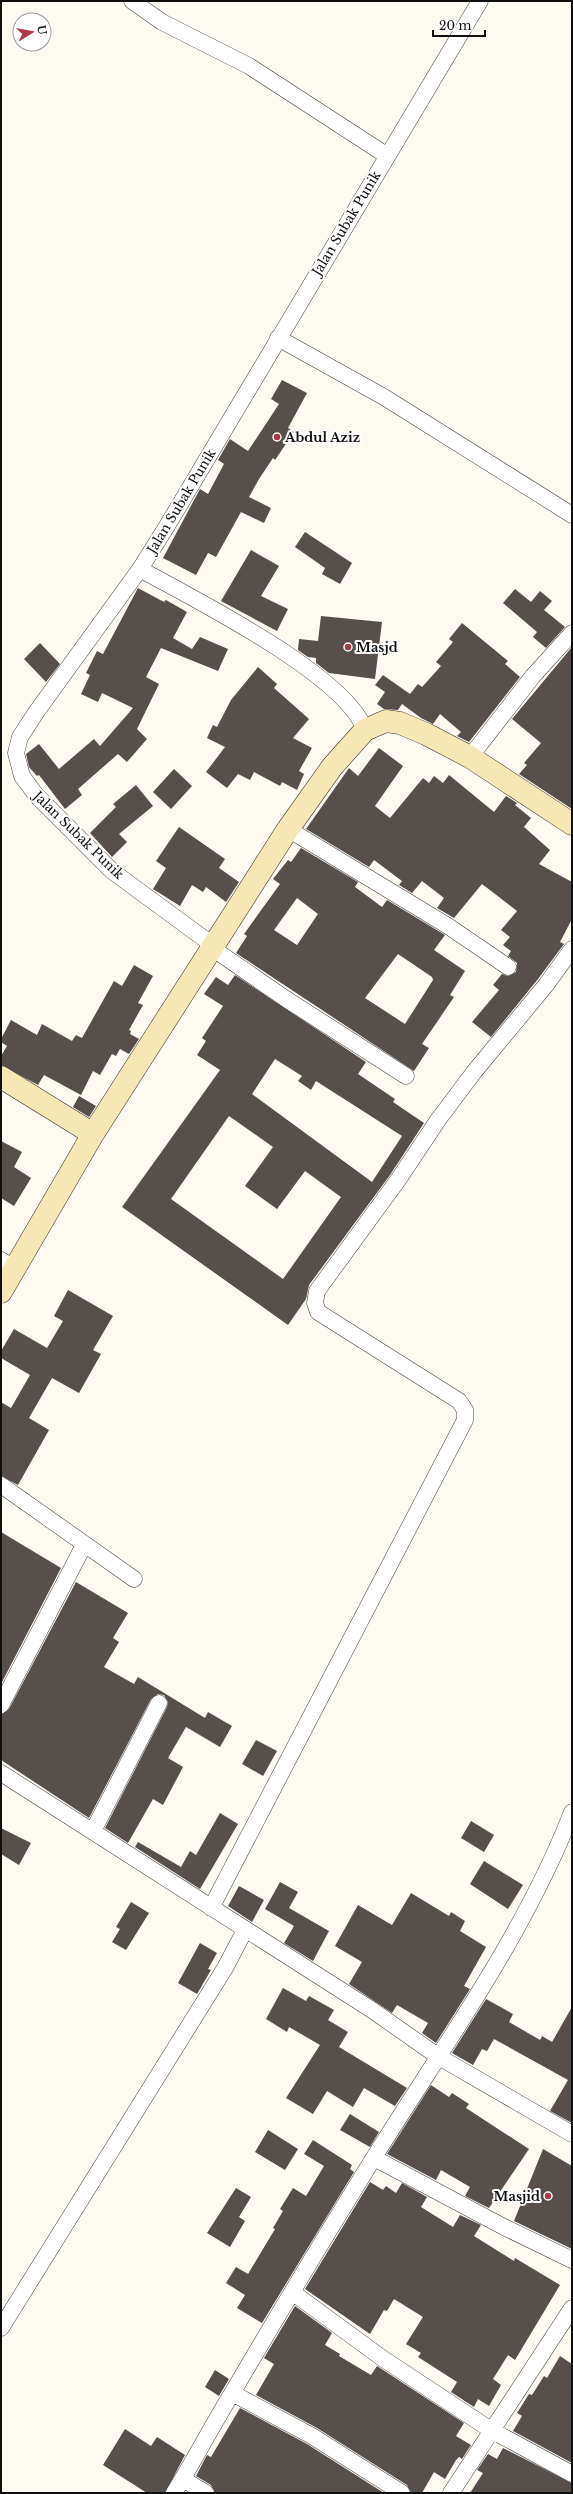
<svg xmlns="http://www.w3.org/2000/svg" width="573" height="2494" font-family="'Libre Baskerville',serif">
<style>
.building{fill:#564f4c;fill-rule:evenodd}
.lines{fill:none;stroke-linecap:round;stroke-linejoin:round}
.street-casing{stroke:#414141;stroke-width:17}
.secondary-casing{stroke:#303030;stroke-width:23}
.street{stroke:#fff;stroke-width:16}
.secondary{stroke:#f5e8b5;stroke-width:22}
.poi-dot{fill:#ae3748;stroke:#fff;stroke-width:1.5}
.labels{text-anchor:middle;stroke-width:4;stroke-linejoin:round;paint-order:stroke}
.street-label{font-size:13px;fill:#0e0e0e;stroke:#fff}
.poi-label{font-size:13px;font-weight:bold;fill:#0e0e0e;stroke:#fff;text-anchor:start}
</style>
<rect width="100%" height="100%" fill="#fdfaf1"/>
<path class="building" d="M282 380 307 393 288 428 294 432 275 460 273 458 259 479 249 497 271 508 264 523 241 512 216 557 208 553 196 575 163 558 200 489 208 494 224 464 218 460 230 439 248 451 279 404 271 399Z
M305 532 352 563 340 584 322 574 325 568 295 547Z
M251 550 279 566 261 596 288 609 277 631 221 601Z
M138 588 164 602 166 600 187 612 173 638 192 649 200 637 228 649 218 671 161 648 146 677 159 684 137 729 147 739 127 762 118 754 78 789 82 795 65 809 39 775 37 776 29 767 26 754 39 744 59 769 94 739 100 746 133 708 102 693 98 702 81 694 90 675 86 673 97 651 103 654Z
M515 589 531 602 540 591 552 601 544 610 565 627 546 648 533 637 537 632 503 603Z
M321 616 382 622 375 679 329 673 316 663V658L308 657 298 650 299 639 318 641Z
M462 623 508 661 505 664 520 677 469 742 457 736 461 732 440 714 433 724 421 718 402 704 398 710 384 709 377 704 385 692 375 685 383 675 410 694 418 684 422 687 441 666 436 662 453 642 449 639Z
M40 643 60 664 46 682 24 659Z
M572 647V809L519 774 527 765 524 763 541 743 512 719Z
M258 667 277 684 274 688 309 719 293 738 312 748 299 771 304 774 297 790 282 782 280 786 254 772 250 780 238 774 227 788 206 772 225 747 207 738 213 725 217 727 231 700Z
M379 748 403 766 375 806 390 818 423 778 429 783 434 776 443 783 449 775 494 812 506 796 517 803 515 805 531 818 524 827 550 850 539 864 572 882V919L560 942 564 944 538 979 491 1037 472 1022 499 990 493 985 502 974 508 976 516 972 517 963 508 956 511 951 503 945 510 937 501 930 517 911 482 884 454 918 437 908 444 898 422 881 412 893 399 885 402 881 374 860 369 867 306 829 349 768 358 776Z
M174 769 192 786 171 809 153 792Z
M136 785 153 806 119 834 127 842 112 857 90 833 116 807 113 804Z
M179 827 225 859 219 868 239 882 226 902 206 887 203 892 192 885 180 906 153 889 166 868 156 861Z
M301 848 358 882 355 887 382 907 387 900 445 935 434 950 465 971 450 995 454 997 422 1044 429 1048 414 1071 236 953 247 936 244 934 280 884 273 879 288 860 291 862ZM297 898 318 914 297 945 274 930ZM398 954 432 977 433 980 405 1024 365 998Z
M134 965 153 976 138 1003 143 1005 129 1030 131 1031 130 1034 139 1039 129 1054 120 1049 116 1056 112 1054 100 1075 93 1071 81 1095 44 1075 38 1085 1 1065V1056L7 1046 1 1042V1039L11 1020 37 1035 42 1024 72 1041 76 1035 82 1038 114 981 122 986Z
M235 975 366 1062 358 1074 395 1099 393 1102 424 1123 390 1175 309 1285 306 1299 288 1325 122 1207 220 1070 197 1055 206 1041 202 1038 223 1006 204 994 216 977 228 985ZM275 1059 302 1076 298 1081 311 1090 316 1081 402 1136 372 1182 252 1094ZM229 1116 273 1147 245 1186 277 1209 305 1171 341 1197 283 1279 171 1199Z
M79 1096 96 1106 89 1117 73 1107Z
M1 1141 22 1152 14 1167 31 1178 14 1206 1 1198Z
M68 1290 113 1316 93 1350 101 1354 79 1393 52 1378 29 1418 49 1430 18 1485 1 1476V1402L11 1408 30 1375 1 1358V1351L14 1329 47 1348 63 1321 54 1316Z
M1 1532 61 1568 1 1684Z
M76 1582 128 1613 113 1638 119 1642 104 1667 134 1684 138 1677 205 1718 208 1712 232 1726 220 1747 186 1727 168 1758 183 1767 163 1805 153 1799 128 1843 105 1828 167 1707 168 1702 164 1695 158 1694 151 1699 89 1818 1 1760V1714L9 1709Z
M256 1740 277 1751 263 1776 242 1764Z
M220 1813 238 1824 200 1889 135 1847 138 1842 181 1867 190 1851 196 1855Z
M471 1821 494 1835 484 1852 461 1838Z
M1 1828 31 1843 19 1865 1 1854Z
M484 1861 523 1885 508 1909 470 1884Z
M280 1882 298 1892 289 1908 329 1931 313 1961 284 1943 294 1926 265 1909Z
M239 1886 264 1900 252 1922 228 1906Z
M411 1893 449 1916 451 1912 465 1921 460 1931 486 1947 464 1986 470 1989 436 2043 422 2033 428 2023 397 2005 392 2013 349 1984 362 1962 335 1946 358 1905 392 1925Z
M131 1902 149 1913 126 1950 112 1942 120 1929 116 1927Z
M200 1943 217 1953 208 1969 211 1970 197 1994 178 1983Z
M283 1988 306 2001 309 1996 334 2010 328 2020 348 2032 339 2047 407 2088 395 2106 364 2088 353 2107 327 2091 313 2114 286 2098 320 2045 289 2027 287 2032 266 2019Z
M486 1999 513 2014 509 2022 540 2040 542 2036 552 2042 572 2007V2123L550 2111 568 2080 494 2039 487 2051 482 2049 473 2065 452 2053Z
M431 2085 449 2097 452 2093 469 2104 466 2108 529 2149 489 2208 465 2196 470 2187 441 2170 436 2180 387 2154Z
M350 2114 379 2132 370 2147 340 2130Z
M268 2130 298 2149 285 2170 255 2152Z
M313 2140 352 2165 350 2169 354 2172 262 2323 237 2308 245 2295 226 2283 236 2267 248 2274 275 2229 273 2228 283 2211 280 2209 293 2188 306 2196 324 2166 304 2154Z
M543 2149 572 2166V2249L514 2221Z
M370 2182 383 2190 386 2186 396 2193 402 2183 427 2197 421 2207 453 2227 460 2215 481 2225 474 2236 514 2261 515 2258 560 2285 515 2360 508 2355 493 2379 501 2385 489 2406 478 2399 474 2407 451 2392 457 2382 418 2357 421 2353 406 2344 423 2317 394 2299 387 2311 384 2310 370 2334 305 2289Z
M236 2188 251 2197 239 2217 245 2221 230 2247 207 2233Z
M295 2306 332 2333 325 2345 340 2354 339 2356 371 2375 377 2366 464 2423 456 2436 471 2445 462 2459 459 2457 456 2460 445 2479 434 2472 422 2493H411L407 2485 317 2428 256 2395 274 2364 264 2358Z
M560 2356 572 2364V2463L513 2431 522 2416 517 2413 529 2394 532 2395 544 2376 547 2378Z
M215 2370 229 2379 219 2396 205 2387Z
M240 2408 307 2444 384 2493H215L211 2485 196 2476 207 2455 211 2457Z
M125 2429 151 2446 157 2437 185 2455 165 2493H147L103 2465Z
M503 2448 572 2483V2493H470L483 2473 477 2470 488 2454 497 2459Z"/>
<g class="lines">
<g class="street-casing">
<path id="street" d="M132 1 162 22 249 66 386 155
M278 338 384 397 572 515
M140 569C193 599 345 674 365 730
M470 757 533 676 572 633
M288 829 448 926 508 967
M214 946 112 871 36 795 22 776 16 753 20 737 37 711 140 569 167 526 480 1
M212 948 286 999 406 1076
M1 1260 14 1268
M1 1485 134 1579
M1 1705 84 1545
M1 1773 372 2010 439 2057 572 2134
M93 1831 159 1703
M211 1908 465 1420V1410L459 1401 318 1312 315 1303 317 1291 398 1180 438 1120 474 1072 546 985 572 949
M374 2158 504 2227 572 2260
M292 2292 382 2358 491 2430 572 2474
M1 2328 225 1968 245 1930
M232 2393 312 2436 402 2493
M183 2479 206 2493
M174 2493C195 2459 213 2424 234 2390 279 2313 326 2235 373 2159 442 2048 525 1934 572 1812
M451 2493 572 2308"/>
</g>
<g class="secondary-casing">
<path id="secondary" d="M1 1077 93 1134
M1 1292 93 1134 288 829 332 767 365 730 386 721 400 723 426 734 470 757 572 824"/>
</g>
<use href="#street" class="street"/>
<use href="#secondary" class="secondary"/>
</g>
<g class="poi-dot">
<circle cx="277" cy="437" r="4"/>
<circle cx="348" cy="647" r="4"/>
<circle cx="548" cy="2196" r="4"/>
</g>
<g class="labels">
<g class="street-label">
<text transform="translate(346 223) rotate(-59)" y="5">Jalan Subak Punik</text>
<text transform="translate(181 501) rotate(-59)" y="5">Jalan Subak Punik</text>
<text transform="translate(79 835) rotate(44)" y="5">Jalan Subak Punik</text>
</g>
<g class="poi-label">
<text x="285" y="442">Abdul Aziz</text>
<text x="356" y="652">Masjd</text>
<text x="540" y="2201" text-anchor="end">Masjid</text>
</g>
</g>
<rect width="573" height="2494" fill="none" stroke="#0e0e0e" stroke-width="4"/>
<g transform="translate(32 32) rotate(79)"><circle r="19" fill="#ffffff" stroke="#9f9f9f"/>
<path d="M0-3L7 15L0 10L-7 15Z" fill="#ae3748"/>
<text y="-6" font-size="11" font-weight="bold" text-anchor="middle" fill="#0e0e0e">U</text>
</g>
<path d="M433 30v6h52v-6" fill="none" stroke="#0e0e0e" stroke-width="2"/>
<text x="439" y="30" font-size="12" fill="#0e0e0e" stroke="#ffffff" stroke-width="3" paint-order="stroke">20 m</text>
</svg>
